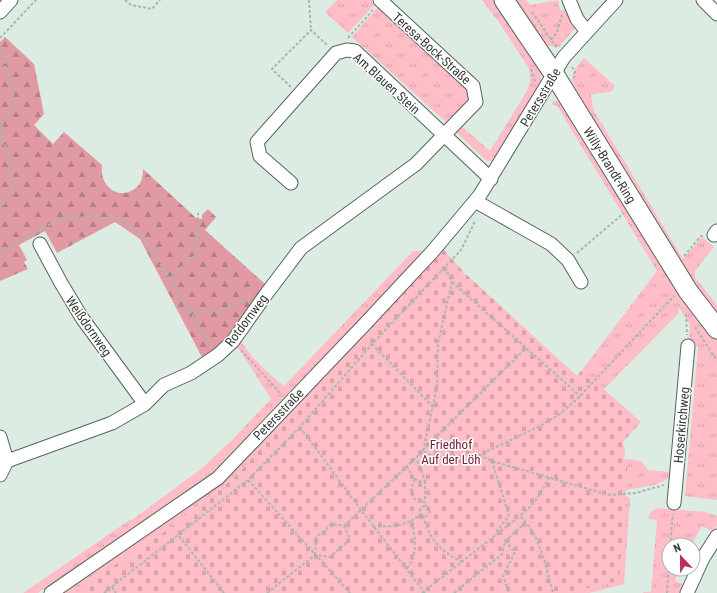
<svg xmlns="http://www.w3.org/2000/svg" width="717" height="593" font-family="'Roboto Condensed',sans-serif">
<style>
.grass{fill:url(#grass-tufts)}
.forest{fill:url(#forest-firs)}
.cemetery{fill:url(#cemetery-stones)}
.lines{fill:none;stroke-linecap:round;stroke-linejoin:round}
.street-casing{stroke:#58645c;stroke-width:15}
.secondary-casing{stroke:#58645c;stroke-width:21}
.path{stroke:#aab7af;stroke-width:2;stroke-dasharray:3 2;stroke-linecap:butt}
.street{stroke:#fff;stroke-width:13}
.secondary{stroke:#fff;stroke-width:19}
.labels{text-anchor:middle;stroke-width:3;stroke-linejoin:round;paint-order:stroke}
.street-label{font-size:13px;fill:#363c38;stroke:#fff}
.park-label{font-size:13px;fill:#752137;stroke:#fff}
</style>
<defs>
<pattern id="grass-tufts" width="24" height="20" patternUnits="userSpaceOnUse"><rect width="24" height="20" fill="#febdc7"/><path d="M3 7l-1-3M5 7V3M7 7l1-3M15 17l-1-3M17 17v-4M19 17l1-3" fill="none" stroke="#daa3ac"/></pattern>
<pattern id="forest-firs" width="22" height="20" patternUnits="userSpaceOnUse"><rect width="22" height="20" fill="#e199a4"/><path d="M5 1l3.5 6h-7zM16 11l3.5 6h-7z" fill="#b77e87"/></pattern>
<pattern id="cemetery-stones" width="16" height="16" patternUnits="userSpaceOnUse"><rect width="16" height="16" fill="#febdc7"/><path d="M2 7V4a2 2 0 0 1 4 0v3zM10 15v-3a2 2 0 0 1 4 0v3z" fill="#daa3ac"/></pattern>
</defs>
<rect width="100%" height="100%" fill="#ddece3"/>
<path class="grass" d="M337 0H371L375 4 348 33 325 12Z
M482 0H495L540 68C540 71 541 75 541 78 540 96 504 143 493 161H487L455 131 460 125 490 151 527 91 530 82V73L528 67 498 21Z
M512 0H526L530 5 558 0 560 10 566 9 576 27 559 47 546 45Z
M378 7 467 88 470 99 448 124 352 37Z
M584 58 615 86 611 92 591 94 593 109 683 259 702 237 714 247 695 271V277L717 305V320L577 101C571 78 568 77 584 58Z
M553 101H559L564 107 602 170 629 206 668 269 717 341V500L685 496 698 347 689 340 690 325 678 306 679 313 603 390 582 370 657 271 557 106 552 104Z
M413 251H426L214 471 179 497 38 593H23L131 519 132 520 201 469 232 440 271 399 239 349H231L240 340C252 358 267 373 284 386Z
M385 313 234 478 164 532 73 593H62L231 472Z
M628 459 641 461 648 470 670 472V478L655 485 626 490Z
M625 496 629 497 630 500 624 584 589 593H568L619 581Z
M658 508 705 512 717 516V525L712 531 702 526 691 545H669V569H679L675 581 683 584 681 593H643V592H651L657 520 648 519 651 512Z"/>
<path class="forest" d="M5 37 34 64 44 114 34 125 53 144 64 132 102 165C99 187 120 202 137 187 142 183 143 175 143 169L196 218 202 219V215L208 209 216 217 205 230 265 284 246 315 234 332 204 361 140 239 115 222 57 253 45 231 19 245 27 260 24 262 28 269 0 281V42Z"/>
<path class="cemetery" d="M443 249 463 271V273L468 276 577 376 582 370 641 422 623 442 625 452 624 459H628L619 581 568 593H73L164 532 234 478Z"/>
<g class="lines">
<g class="street-casing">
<path id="street" d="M569 0 577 19 587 32
M703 0 717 14
M0 12 11 0
M291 183 260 156 257 142 336 53 347 50 355 51 491 179
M475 201 551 244 568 260 581 282
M714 235 717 231
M40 244 61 283 82 318 145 404
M0 437 7 461
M0 475 7 461 112 423 145 404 164 385 191 373 218 355 233 341 267 293 301 248 416 164 476 102 473 86 380 0
M674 503 688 346
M51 593 218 478 364 325 433 251 480 195 564 57 616 0
M687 593 703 558 717 536"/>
</g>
<g class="secondary-casing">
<path id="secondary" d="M504 0 554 74 688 291 717 329"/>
</g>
<path class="path" d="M125 0 131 5 152 9 160 0
M309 0 311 30
M532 12 557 48
M0 38 36 0
M348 38 373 10
M551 40 557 32 562 15
M0 48 6 55 4 66 14 89 11 108 3 122 2 132 3 138
M572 67 575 71 574 78
M531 69 535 82
M291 87 272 69 311 30 327 45
M0 139 3 138C8 155 16 179 9 196 7 201 3 205 0 209
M0 252 58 220 71 217 116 218 131 226 142 235 212 346
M577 253 624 213
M684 256 701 236H703
M170 278 197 254 198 213
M452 282 580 396
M187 309 208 312 225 309 248 299
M686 314 687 335
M695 327 717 361
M372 344 433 407
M241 350 281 394
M300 427 361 510 425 593
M423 450 526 348
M423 451 437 387 438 343 452 282 445 267
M479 455 492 461 609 495 636 493 664 485
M492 461 509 516 496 532 498 535
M407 466 413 478 422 482 425 481 421 469 416 459
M549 477C541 494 534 504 520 516 542 538 545 565 553 593
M415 479C411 486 410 492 414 499L425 502 426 506
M248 480 350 593
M425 481V502
M420 511a5 5 0 1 1 10 0a5 5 0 1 1-10 0Z
M423 516C430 540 440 551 462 562
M411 521 421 514
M344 526 423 451 432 456 479 455 540 426 560 414 580 396 674 296
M373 527C387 526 398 527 411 521 416 535 418 558 406 569
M179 536 224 593
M505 541 515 552 503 576 509 593
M670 545 673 514
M315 555 316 538 332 524 344 526
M112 587 116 593
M104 593 248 480 300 427 372 344 461 250 475 221
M267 593 315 555 330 557 350 539 344 526
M422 593 520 516
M454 593 502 554 505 541 526 522
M667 593 669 564"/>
<use href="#street" class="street"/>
<use href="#secondary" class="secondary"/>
</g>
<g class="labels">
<g class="street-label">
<text transform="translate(432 48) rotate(42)" y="5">Teresa-Bock-Straße</text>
<text transform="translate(387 83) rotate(42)" y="5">Am Blauen Stein</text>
<text transform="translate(540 97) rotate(-59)" y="5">Petersstraße</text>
<text transform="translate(610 165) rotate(58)" y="5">Willy-Brandt-Ring</text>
<text transform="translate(246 320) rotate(-53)" y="5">Rotdornweg</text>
<text transform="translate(89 326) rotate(55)" y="5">Weißdornweg</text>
<text transform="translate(278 414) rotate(-46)" y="5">Petersstraße</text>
<text transform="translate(681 425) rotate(-85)" y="5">Hoserkirchweg</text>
</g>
<g class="park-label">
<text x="451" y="449">Friedhof<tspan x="451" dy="15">Auf der Löh</tspan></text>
</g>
</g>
<g transform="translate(681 557) rotate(338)"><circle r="19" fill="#ffffff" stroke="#afb1af"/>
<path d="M0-3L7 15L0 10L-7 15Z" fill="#bd2e58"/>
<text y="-6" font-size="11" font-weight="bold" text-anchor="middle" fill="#363c38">N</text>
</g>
</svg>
